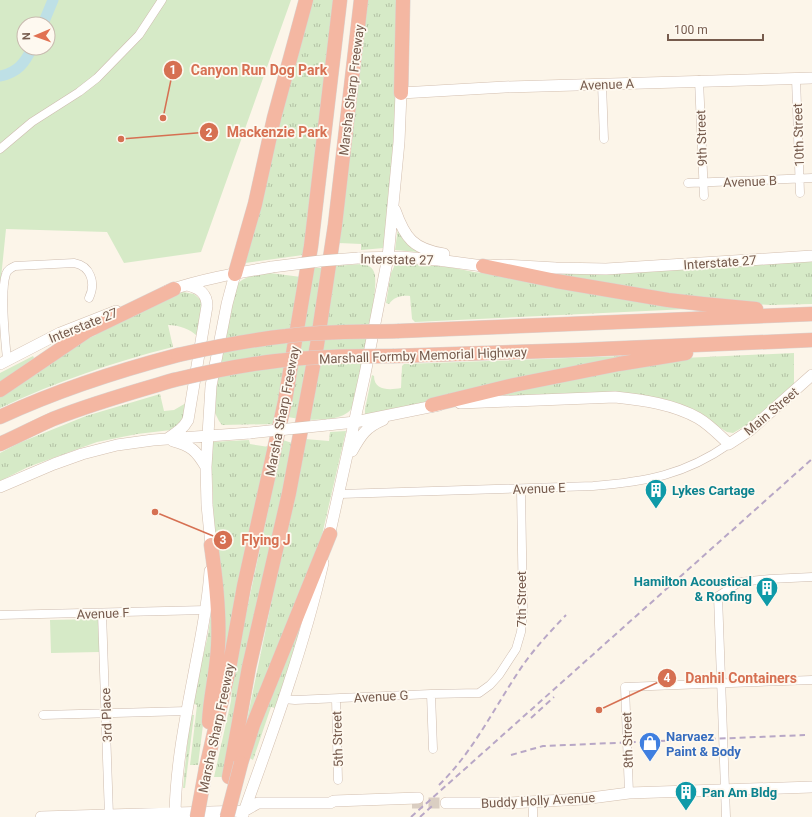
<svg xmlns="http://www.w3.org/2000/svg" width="812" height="817" font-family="Roboto,sans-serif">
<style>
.grass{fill:url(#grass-tufts)}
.park{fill:#d6eac7;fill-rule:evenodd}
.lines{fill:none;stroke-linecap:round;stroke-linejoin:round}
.river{stroke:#bee0e6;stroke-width:11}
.secondary-tunnel{stroke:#dacec2;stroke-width:11;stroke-dasharray:11 5.5;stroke-linecap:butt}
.minor-casing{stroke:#cebcaf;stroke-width:9}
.secondary-casing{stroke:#d3bfaf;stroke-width:12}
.motorway-casing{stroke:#dbd4d1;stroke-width:15}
.minor{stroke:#fff;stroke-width:8}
.secondary{stroke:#fff;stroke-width:11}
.motorway{stroke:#f4b7a2;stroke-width:14}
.rail{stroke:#b8a7c6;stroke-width:2;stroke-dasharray:6 4;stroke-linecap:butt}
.secondary-bridge-casing{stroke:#d3bfaf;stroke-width:12;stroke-linecap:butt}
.motorway-bridge-casing{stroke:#dbd4d1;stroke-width:15;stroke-linecap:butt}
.secondary-bridge{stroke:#fff;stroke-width:11}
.motorway-bridge{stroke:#f4b7a2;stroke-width:14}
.labels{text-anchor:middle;stroke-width:3.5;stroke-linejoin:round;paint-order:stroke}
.street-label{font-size:13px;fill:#765b4d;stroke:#fef9f0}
.culture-label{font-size:13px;font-weight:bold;fill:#0d838f;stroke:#fef9f0;text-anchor:start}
.shop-label{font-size:13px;font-weight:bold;fill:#366cbe;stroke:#fef9f0;text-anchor:start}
.leader{fill:none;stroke:#d67052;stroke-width:1.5}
.callout-dot{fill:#d67052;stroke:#fef9f0;stroke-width:1.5}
.mark-label{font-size:12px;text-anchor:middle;font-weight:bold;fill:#fff}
.callout-label{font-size:14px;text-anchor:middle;font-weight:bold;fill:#d67052;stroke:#fef9f0;stroke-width:3.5;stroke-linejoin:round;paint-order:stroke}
</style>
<defs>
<pattern id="grass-tufts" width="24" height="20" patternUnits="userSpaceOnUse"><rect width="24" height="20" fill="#d6eac7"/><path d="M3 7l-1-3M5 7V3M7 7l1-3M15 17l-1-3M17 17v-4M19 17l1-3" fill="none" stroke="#b2c1a4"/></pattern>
</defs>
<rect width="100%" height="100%" fill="#fcf5e9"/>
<path class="grass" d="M309 0H334L303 255 245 263Z
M368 0H397V71L394 142 384 248 361 250V244L339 243Z
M398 228 418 251V252L395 250Z
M812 259V304L771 305 714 302 556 274V272Z
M394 263 449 267 474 272 521 278 688 309 415 322 412 319 410 296C401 295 394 297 389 304L386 303 391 273 394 267Z
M362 264C368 265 372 267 374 272 381 288 357 386 352 408 343 421 321 419 307 420L334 266Z
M313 268H324L299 419 288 417Z
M270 273 301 277 275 424 222 425 219 421 215 413 216 389 236 286C244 275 258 275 270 273Z
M183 292 194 294 202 301V310H201L197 336C190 329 179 325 168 325L173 347C113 362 56 382 0 408V394L80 342 96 335 95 333 157 300Z
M794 353V384L750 423 733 433 727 432 702 417 677 405 503 398V395L601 371 683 358Z
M33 356 34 358 0 383V373Z
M624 356V360L365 416V409L372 375 374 376C374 391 390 390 401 388L402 366 404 364Z
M160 394 164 411 174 410 186 403 183 420 171 430 137 434 97 442 28 467 0 481V453L19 443 86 416Z
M346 431 319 548 246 725 305 439 329 441 330 432Z
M249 440 250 444 269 447 219 689 211 442Z
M283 440 292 443 224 777H214L231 701 232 688 242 633Z
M307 602 301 630 275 708 271 707 253 760 248 757Z
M212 606 215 629 198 765H190L197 705 192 703 208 635Z
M190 715H194L185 788H183Z"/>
<path class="park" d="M0 0H291L201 252 124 263 107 232 6 229 0 288ZM24 24H48V48H24Z
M99 619V652L51 653 50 620Z"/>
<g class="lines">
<path class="river" d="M43 24 53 0
M0 76C17 73 25 63 32 48"/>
<path class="secondary-tunnel" d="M412 803H446"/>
<g class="minor-casing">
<path id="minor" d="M796 78 800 193
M699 80 704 196
M602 84 604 139
M0 149 32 122 79 92 97 78 139 35 162 0
M688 183 812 178
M7 359C5 339 0 292 6 274 7 270 11 268 15 266L74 263C91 266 96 283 89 298
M340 494 593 486C645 482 685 475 729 444
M102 613 109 816
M0 615 206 610
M431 694 433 749
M283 699 295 700 431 694 479 693 490 685 499 675 516 649 521 632 523 612 521 489
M336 699 338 780
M43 715 187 711
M629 793 625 687 812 680
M533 809V817
M726 817 718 596 740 582 770 579 812 577"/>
</g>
<g class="secondary-casing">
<path id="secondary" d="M395 210C405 238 413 249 444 254
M358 258 401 257 438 260 483 266 504 265 556 268 606 269 812 256
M167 291C201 279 237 273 272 267
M0 364 60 333 116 311
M460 403 615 397C643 400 673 404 698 418 710 425 719 435 729 444L749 431 812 375
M327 425 355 422 439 405
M167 439C176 433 183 429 188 420L207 306C207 293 199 288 187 285
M173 441C191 446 196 450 206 467
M352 451C361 435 366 427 383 420
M0 487 54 464 82 454 117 445 153 440 250 433
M328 541 365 374 388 257 399 142 401 93 505 87 812 78
M211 552V545L207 505 206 467 211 386 227 304 235 274
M446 803H509L583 799 629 793 812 787
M175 813C176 764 186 715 195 668 201 636 208 604 210 571
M41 817 244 811 258 803H330L334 801 418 798
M242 817C272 734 303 650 323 563"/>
</g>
<g class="motorway-casing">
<path id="motorway" d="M401 93 403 0
M483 266 556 281 668 300 703 304 756 309
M235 274 255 204 274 118 306 0
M399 331 812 314
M394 356 579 350 812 340
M0 390 87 331 174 289
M432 405 514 385 619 364 686 353
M0 417C58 390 117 371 178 355
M0 444C18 436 35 427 53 419 93 403 133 392 174 380
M209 722C210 697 217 671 218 646 220 612 216 579 211 545
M241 763 253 725 330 534
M206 768 229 669 244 586 285 401 311 246 340 0
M229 777 249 667 289 493 317 345 335 225 361 0"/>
</g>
<use href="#minor" class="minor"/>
<use href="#secondary" class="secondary"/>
<use href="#motorway" class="motorway"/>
<path class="rail" d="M531 718 554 697
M511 755 543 746 805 735
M439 785C472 753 492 712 517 674 531 652 548 634 566 615
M411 817 812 459
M420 817 432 806"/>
<g class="secondary-bridge-casing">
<path id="secondary-bridge" d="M272 267 320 261 358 258
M250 433 327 425"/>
</g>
<g class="motorway-bridge-casing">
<path id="motorway-bridge" d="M178 355C214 347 250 340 286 336 323 331 361 332 399 331
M174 380C208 372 241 365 276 361 315 356 355 356 394 356
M197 817 206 768
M227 817 241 763"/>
</g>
<use href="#secondary-bridge" class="secondary-bridge"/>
<use href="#motorway-bridge" class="motorway-bridge"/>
</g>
<defs>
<g id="building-pin" transform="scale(1.15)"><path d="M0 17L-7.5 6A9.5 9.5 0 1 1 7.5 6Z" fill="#0f9aa8" stroke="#fef9f0"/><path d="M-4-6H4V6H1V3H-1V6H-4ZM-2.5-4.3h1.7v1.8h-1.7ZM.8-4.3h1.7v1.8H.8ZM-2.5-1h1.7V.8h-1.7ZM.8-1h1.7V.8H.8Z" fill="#fff"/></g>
<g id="shop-pin" transform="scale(1.15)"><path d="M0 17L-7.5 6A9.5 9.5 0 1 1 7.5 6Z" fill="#3f7fe0" stroke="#fef9f0"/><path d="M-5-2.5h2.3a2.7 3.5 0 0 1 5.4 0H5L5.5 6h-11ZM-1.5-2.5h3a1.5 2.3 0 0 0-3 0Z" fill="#fff"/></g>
</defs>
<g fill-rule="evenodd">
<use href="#building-pin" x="656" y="490"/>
<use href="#building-pin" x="767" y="588"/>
<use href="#shop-pin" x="650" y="743"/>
<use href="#building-pin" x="686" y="792"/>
</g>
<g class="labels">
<g class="street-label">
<text transform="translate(607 84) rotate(-2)" y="5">Avenue A</text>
<text transform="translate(351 90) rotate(-83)" y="5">Marsha Sharp Freeway</text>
<text transform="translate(798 135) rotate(-92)" y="5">10th Street</text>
<text transform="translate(701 138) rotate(-92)" y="5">9th Street</text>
<text transform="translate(750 181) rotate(-2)" y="5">Avenue B</text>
<text transform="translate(397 259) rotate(1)" y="5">Interstate 27</text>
<text transform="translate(720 262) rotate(-4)" y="5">Interstate 27</text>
<text transform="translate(83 325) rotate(-22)" y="5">Interstate 27</text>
<text transform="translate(423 355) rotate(-2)" y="5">Marshall Formby Memorial Highway</text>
<text transform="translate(282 411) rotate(-79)" y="5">Marsha Sharp Freeway</text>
<text transform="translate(771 411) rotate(-40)" y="5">Main Street</text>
<text transform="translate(539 488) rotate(-2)" y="5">Avenue E</text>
<text transform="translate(521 599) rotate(-90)" y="5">7th Street</text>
<text transform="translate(103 613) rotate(-2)" y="5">Avenue F</text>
<text transform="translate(381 696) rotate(-3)" y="5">Avenue G</text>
<text transform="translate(106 715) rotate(-92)" y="5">3rd Place</text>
<text transform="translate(216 728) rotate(-78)" y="5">Marsha Sharp Freeway</text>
<text transform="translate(337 739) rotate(-92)" y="5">5th Street</text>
<text transform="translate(627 740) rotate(-92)" y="5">8th Street</text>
<text transform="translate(538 800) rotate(-3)" y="5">Buddy Holly Avenue</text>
</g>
<g class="culture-label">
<text x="672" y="495">Lykes Cartage</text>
<text x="752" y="586" text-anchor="end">Hamilton Acoustical<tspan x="752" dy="15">&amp; Roofing</tspan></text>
<text x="702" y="797">Pan Am Bldg</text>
</g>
<g class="shop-label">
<text x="666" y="741">Narvaez<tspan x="666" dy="15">Paint &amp; Body</tspan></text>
</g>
</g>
<path class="leader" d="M163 118L173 70M121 139L209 132M155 512L223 540M599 710L667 678"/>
<g class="callout-dot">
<circle cx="163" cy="118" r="4"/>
<circle cx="121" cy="139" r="4"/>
<circle cx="155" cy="512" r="4"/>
<circle cx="599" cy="710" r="4"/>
<circle cx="173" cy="70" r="10"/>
<circle cx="209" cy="132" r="10"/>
<circle cx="223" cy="540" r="10"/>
<circle cx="667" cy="678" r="10"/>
</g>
<g class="mark-label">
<text x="173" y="74">1</text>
<text x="209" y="137">2</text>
<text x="223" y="544">3</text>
<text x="667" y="682">4</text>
</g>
<g class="callout-label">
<text x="259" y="75">Canyon Run Dog Park</text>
<text x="277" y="137">Mackenzie Park</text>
<text x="266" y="545">Flying J</text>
<text x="741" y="683">Danhil Containers</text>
</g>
<g transform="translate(36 36) rotate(268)"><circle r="19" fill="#fef9f0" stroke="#c8baaf"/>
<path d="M0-3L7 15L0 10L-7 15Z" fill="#e17253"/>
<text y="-6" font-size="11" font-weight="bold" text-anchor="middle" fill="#765b4d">N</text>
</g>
<path d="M668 34v6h95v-6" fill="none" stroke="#765b4d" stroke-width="2"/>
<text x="674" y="34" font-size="12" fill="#765b4d" stroke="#fef9f0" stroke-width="3" paint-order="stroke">100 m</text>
</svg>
